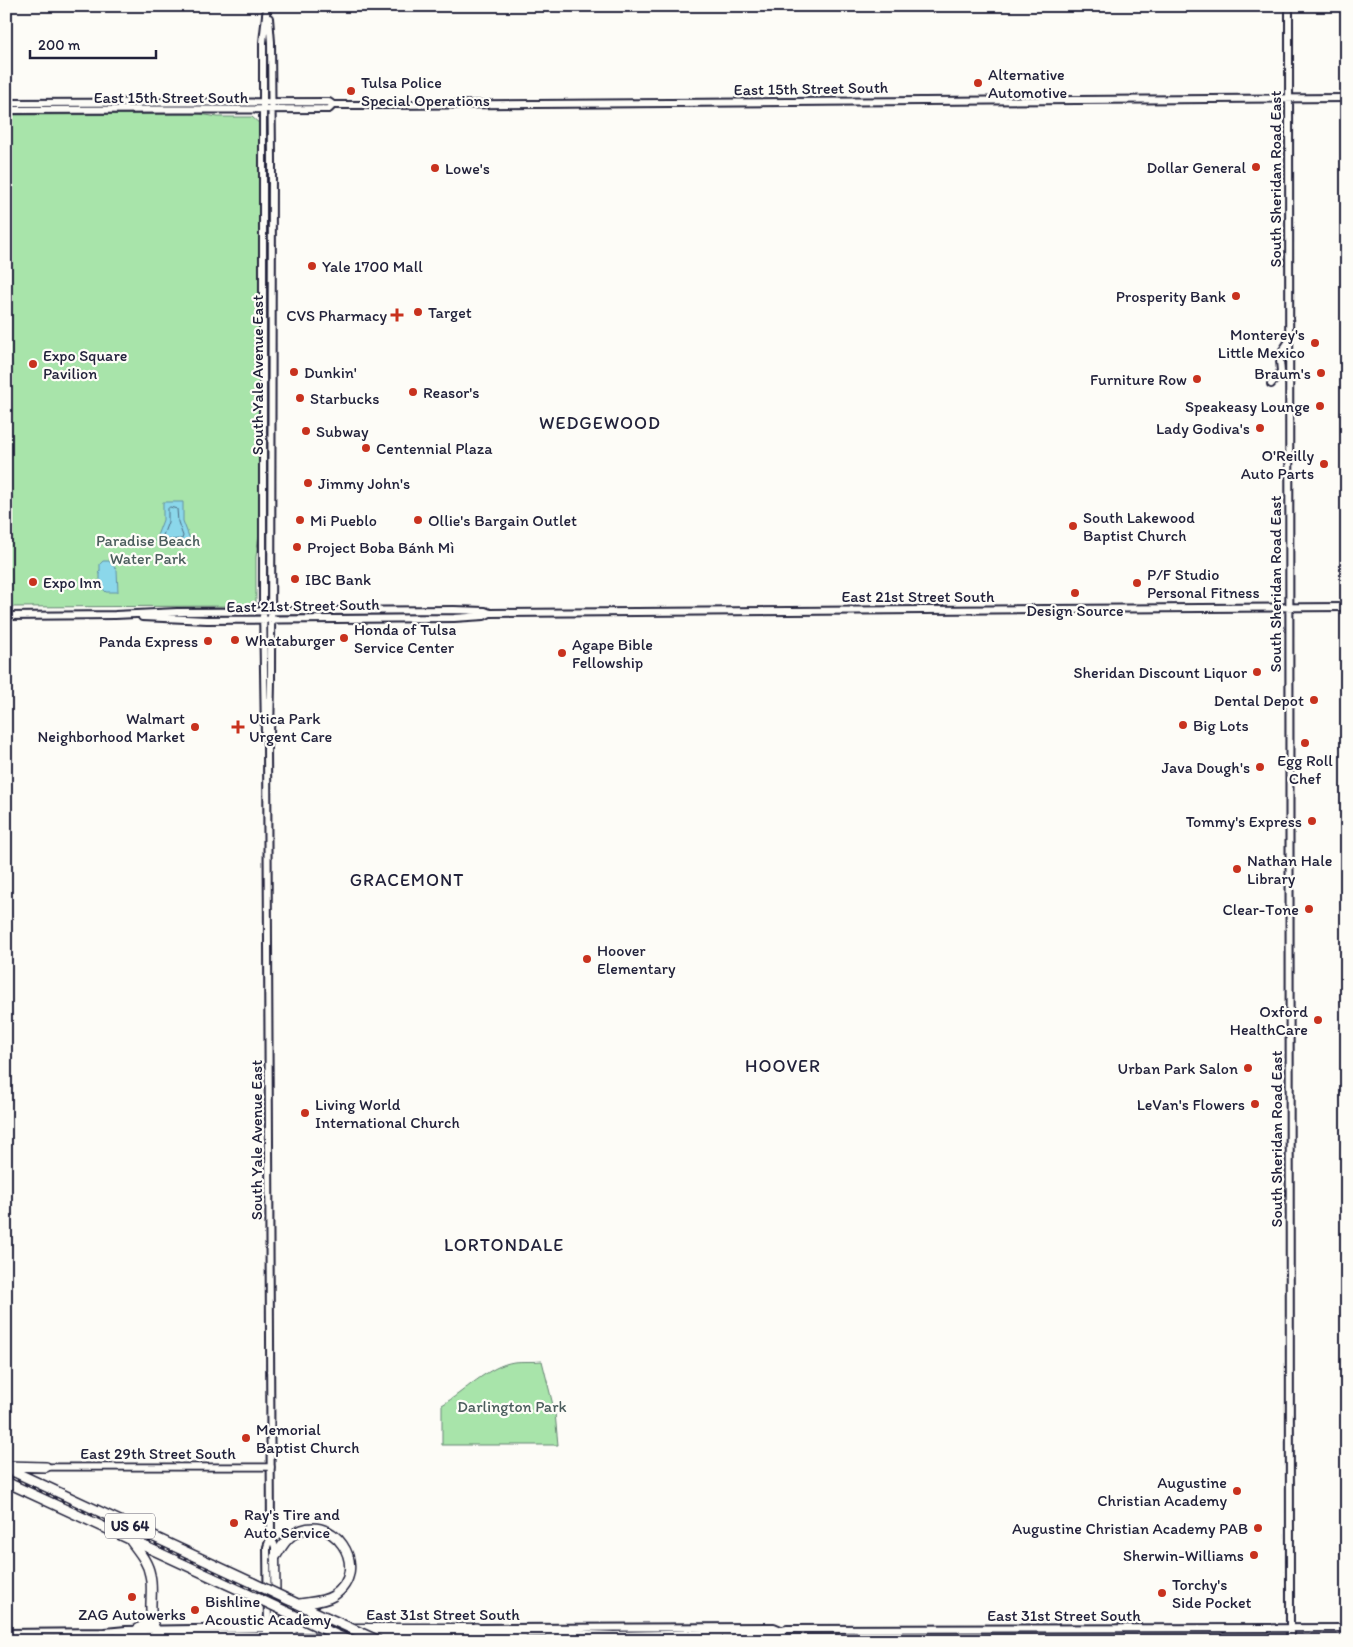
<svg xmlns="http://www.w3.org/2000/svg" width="1353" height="1647" font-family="Itim,sans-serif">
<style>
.green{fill:#a8e4aa;stroke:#658372}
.water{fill:#8bd7ea;stroke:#618fa4}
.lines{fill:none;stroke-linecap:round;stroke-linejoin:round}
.shore{stroke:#4c6a81;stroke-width:1}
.tertiary-casing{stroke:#22223b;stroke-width:9}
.secondary-casing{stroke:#22223b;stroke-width:10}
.primary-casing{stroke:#22223b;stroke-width:11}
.motorway-casing{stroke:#22223b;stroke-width:12}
.tertiary{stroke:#fdfcf7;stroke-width:5.5}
.secondary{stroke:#fdfcf7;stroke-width:6}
.primary{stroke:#fdfcf7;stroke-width:8}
.motorway{stroke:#fdfcf7;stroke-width:9}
.rail-casing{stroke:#22223b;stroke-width:3}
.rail{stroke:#fdfcf7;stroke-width:1;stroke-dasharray:4;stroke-linecap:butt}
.motorway-bridge-casing{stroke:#22223b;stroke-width:12;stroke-linecap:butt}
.motorway-bridge{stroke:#fdfcf7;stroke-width:9}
.poi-dot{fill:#c8321e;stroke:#fdfcf7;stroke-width:2}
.labels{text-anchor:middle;stroke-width:4.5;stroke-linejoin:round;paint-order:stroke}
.shield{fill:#fdfcf7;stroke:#646373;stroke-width:1}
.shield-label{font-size:15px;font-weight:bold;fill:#22223b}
.poi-label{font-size:16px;fill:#22223b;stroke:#fdfcf7;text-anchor:start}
.street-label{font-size:16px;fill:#22223b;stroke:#fdfcf7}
.park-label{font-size:16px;fill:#4a5c5c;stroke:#fdfcf7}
.neighbourhood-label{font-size:18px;letter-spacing:1px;fill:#22223b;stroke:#fdfcf7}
</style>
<rect width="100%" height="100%" fill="#fdfcf7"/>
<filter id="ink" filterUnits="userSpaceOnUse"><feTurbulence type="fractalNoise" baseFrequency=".02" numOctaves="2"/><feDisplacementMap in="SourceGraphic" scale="10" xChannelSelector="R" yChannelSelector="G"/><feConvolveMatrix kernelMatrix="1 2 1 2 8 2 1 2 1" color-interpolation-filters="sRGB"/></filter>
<g filter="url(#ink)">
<path class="green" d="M200 114 218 117H252L260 124 259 533 256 557V602L251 606 6 607V115Z
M542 1361 555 1413 558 1445H442V1405C464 1392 488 1366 514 1362 523 1361 533 1362 542 1361Z"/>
<path class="water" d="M163 502H183V521L191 542 172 545 155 541 163 520Z
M103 561H109L117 570 118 592H106L100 586V574L98 573 100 571V564Z"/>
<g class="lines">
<path class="shore" d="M170 507 177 509 178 522 183 536 182 539 168 540 162 538 168 522V509Z"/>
<g class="tertiary-casing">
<path id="tertiary" d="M46 1467H271"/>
</g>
<g class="secondary-casing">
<path id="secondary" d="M267 6 263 42V606L265 736 267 744 271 1536 275 1547V1556
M1289 6 1290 1641
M6 103 329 102 333 105H384L1347 98
M6 110 329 109 333 105
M1271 384 1281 372 1280 360 1283 350 1289 341
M6 616 115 615 177 612 454 610 485 611 490 613 1347 607
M142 617 207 620 454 618 484 616 490 613
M268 743 270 736 271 681 272 160 271 42 269 18
M476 1628 774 1627 781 1630
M6 1633 105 1632 126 1630 268 1628 267 1547 271 1536
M119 1634 160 1635
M296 1636 564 1633 614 1635 774 1632 787 1629 1347 1628"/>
</g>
<g class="primary-casing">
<path id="primary" d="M275 1557 276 1631
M160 1635 292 1636
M268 1641V1628H476"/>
</g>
<g class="motorway-casing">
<path id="motorway" d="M6 1466 46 1467
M6 1468 253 1583
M6 1482 255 1597
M131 1541C139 1552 148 1562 150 1575 155 1594 144 1620 160 1635
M275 1557C280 1550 284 1541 291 1536 331 1506 374 1569 333 1596 323 1602 311 1602 300 1604
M289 1600 328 1618
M476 1628 479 1634V1641
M137 1630 147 1623 152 1616
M292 1636 305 1641"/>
</g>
<use href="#tertiary" class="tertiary"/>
<use href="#secondary" class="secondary"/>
<use href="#primary" class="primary"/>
<use href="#motorway" class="motorway"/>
<g class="rail-casing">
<path id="rail" d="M6 1475 363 1641"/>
</g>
<use href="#rail" class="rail"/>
<g class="motorway-bridge-casing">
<path id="motorway-bridge" d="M253 1583 289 1600
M255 1597 349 1641
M328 1618 379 1641"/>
</g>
<use href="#motorway-bridge" class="motorway-bridge"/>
</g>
</g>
<g class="poi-dot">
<circle cx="978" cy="83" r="5"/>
<circle cx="351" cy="91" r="5"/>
<circle cx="1256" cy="167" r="5"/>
<circle cx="435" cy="168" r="5"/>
<circle cx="312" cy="266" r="5"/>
<circle cx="1236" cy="296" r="5"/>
<circle cx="418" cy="312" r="5"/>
<path d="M394.5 307.5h5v5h5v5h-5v5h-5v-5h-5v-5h5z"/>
<circle cx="1315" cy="343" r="5"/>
<circle cx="33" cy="364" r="5"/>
<circle cx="294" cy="372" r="5"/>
<circle cx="1321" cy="373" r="5"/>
<circle cx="1197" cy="379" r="5"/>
<circle cx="413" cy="392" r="5"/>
<circle cx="300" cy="398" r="5"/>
<circle cx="1320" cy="406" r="5"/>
<circle cx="1260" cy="428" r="5"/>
<circle cx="306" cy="431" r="5"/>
<circle cx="366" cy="448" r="5"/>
<circle cx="1324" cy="464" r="5"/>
<circle cx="308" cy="483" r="5"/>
<circle cx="300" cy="520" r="5"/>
<circle cx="418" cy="520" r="5"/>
<circle cx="1073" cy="526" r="5"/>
<circle cx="297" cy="547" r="5"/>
<circle cx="295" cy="579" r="5"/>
<circle cx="33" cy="582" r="5"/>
<circle cx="1137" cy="583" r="5"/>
<circle cx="1075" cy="593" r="5"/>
<circle cx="344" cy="638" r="5"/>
<circle cx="235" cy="640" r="5"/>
<circle cx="208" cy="641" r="5"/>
<circle cx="562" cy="653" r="5"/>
<circle cx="1257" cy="672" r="5"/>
<circle cx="1314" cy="700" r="5"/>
<circle cx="1183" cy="725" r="5"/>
<circle cx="195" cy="727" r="5"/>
<path d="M235.5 719.5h5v5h5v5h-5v5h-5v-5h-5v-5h5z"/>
<circle cx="1305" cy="743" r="5"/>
<circle cx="1260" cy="767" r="5"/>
<circle cx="1312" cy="821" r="5"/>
<circle cx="1237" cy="869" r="5"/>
<circle cx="1309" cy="909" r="5"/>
<circle cx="587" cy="959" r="5"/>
<circle cx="1318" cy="1020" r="5"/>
<circle cx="1248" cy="1068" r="5"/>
<circle cx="1255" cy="1104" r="5"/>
<circle cx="305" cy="1113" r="5"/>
<circle cx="246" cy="1438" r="5"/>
<circle cx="1237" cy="1491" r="5"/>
<circle cx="234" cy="1523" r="5"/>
<circle cx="1258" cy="1528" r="5"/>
<circle cx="1254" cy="1555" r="5"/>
<circle cx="1162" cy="1593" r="5"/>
<circle cx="132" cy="1597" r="5"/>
<circle cx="195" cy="1610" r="5"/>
</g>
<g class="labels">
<rect class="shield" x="105" y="1513.5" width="50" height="25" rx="4"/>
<g class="shield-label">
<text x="130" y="1531">US 64</text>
</g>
<g class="poi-label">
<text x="988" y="80">Alternative<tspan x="988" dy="18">Automotive</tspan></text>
<text x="361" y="88">Tulsa Police<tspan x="361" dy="18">Special Operations</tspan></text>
<text x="1246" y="173" text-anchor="end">Dollar General</text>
<text x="445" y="174">Lowe's</text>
<text x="322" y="272">Yale 1700 Mall</text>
<text x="1226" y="302" text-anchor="end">Prosperity Bank</text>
<text x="428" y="318">Target</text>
<text x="387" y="321" text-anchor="end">CVS Pharmacy</text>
<text x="1305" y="340" text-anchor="end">Monterey's<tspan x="1305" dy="18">Little Mexico</tspan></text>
<text x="43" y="361">Expo Square<tspan x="43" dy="18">Pavilion</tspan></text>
<text x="304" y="378">Dunkin'</text>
<text x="1311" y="379" text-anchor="end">Braum's</text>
<text x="1187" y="385" text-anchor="end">Furniture Row</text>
<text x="423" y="398">Reasor's</text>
<text x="310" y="404">Starbucks</text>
<text x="1310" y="412" text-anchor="end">Speakeasy Lounge</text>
<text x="1250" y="434" text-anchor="end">Lady Godiva's</text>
<text x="316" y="437">Subway</text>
<text x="376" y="454">Centennial Plaza</text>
<text x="1314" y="461" text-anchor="end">O'Reilly<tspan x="1314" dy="18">Auto Parts</tspan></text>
<text x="318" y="489">Jimmy John's</text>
<text x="1083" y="523">South Lakewood<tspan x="1083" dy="18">Baptist Church</tspan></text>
<text x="310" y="526">Mi Pueblo</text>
<text x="428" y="526">Ollie's Bargain Outlet</text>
<text x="307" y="553">Project Boba Bánh Mì</text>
<text x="1147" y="580">P/F Studio<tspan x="1147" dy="18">Personal Fitness</tspan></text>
<text x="305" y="585">IBC Bank</text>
<text x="43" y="588">Expo Inn</text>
<text x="1075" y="616" text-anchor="middle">Design Source</text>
<text x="354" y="635">Honda of Tulsa<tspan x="354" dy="18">Service Center</tspan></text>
<text x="245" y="646">Whataburger</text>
<text x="198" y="647" text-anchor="end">Panda Express</text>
<text x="572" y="650">Agape Bible<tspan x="572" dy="18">Fellowship</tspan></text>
<text x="1247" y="678" text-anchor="end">Sheridan Discount Liquor</text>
<text x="1304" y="706" text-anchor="end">Dental Depot</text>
<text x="185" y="724" text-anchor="end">Walmart<tspan x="185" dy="18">Neighborhood Market</tspan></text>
<text x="249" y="724">Utica Park<tspan x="249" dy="18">Urgent Care</tspan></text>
<text x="1193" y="731">Big Lots</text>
<text x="1305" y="766" text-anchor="middle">Egg Roll<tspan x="1305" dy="18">Chef</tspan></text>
<text x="1250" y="773" text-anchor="end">Java Dough's</text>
<text x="1302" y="827" text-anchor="end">Tommy's Express</text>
<text x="1247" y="866">Nathan Hale<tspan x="1247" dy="18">Library</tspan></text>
<text x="1299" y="915" text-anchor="end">Clear-Tone</text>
<text x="597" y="956">Hoover<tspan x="597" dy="18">Elementary</tspan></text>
<text x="1308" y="1017" text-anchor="end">Oxford<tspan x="1308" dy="18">HealthCare</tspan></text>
<text x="1238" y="1074" text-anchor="end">Urban Park Salon</text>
<text x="315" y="1110">Living World<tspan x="315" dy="18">International Church</tspan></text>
<text x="1245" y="1110" text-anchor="end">LeVan's Flowers</text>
<text x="256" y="1435">Memorial<tspan x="256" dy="18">Baptist Church</tspan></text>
<text x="1227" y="1488" text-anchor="end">Augustine<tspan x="1227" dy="18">Christian Academy</tspan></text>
<text x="244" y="1520">Ray's Tire and<tspan x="244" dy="18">Auto Service</tspan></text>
<text x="1248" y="1534" text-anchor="end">Augustine Christian Academy PAB</text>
<text x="1244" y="1561" text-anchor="end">Sherwin-Williams</text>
<text x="1172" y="1590">Torchy's<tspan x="1172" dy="18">Side Pocket</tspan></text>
<text x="205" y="1607">Bishline<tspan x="205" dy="18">Acoustic Academy</tspan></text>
<text x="132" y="1620" text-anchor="middle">ZAG Autowerks</text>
</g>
<g class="street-label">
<text transform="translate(811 88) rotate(-1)" y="6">East 15th Street South</text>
<text x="171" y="103">East 15th Street South</text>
<text transform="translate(1275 179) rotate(-90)" y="6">South Sheridan Road East</text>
<text transform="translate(257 375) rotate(-90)" y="6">South Yale Avenue East</text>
<text transform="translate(1275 584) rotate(-90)" y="6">South Sheridan Road East</text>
<text x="918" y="602">East 21st Street South</text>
<text transform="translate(303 605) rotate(-1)" y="6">East 21st Street South</text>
<text transform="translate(1276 1139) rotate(-90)" y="6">South Sheridan Road East</text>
<text transform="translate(256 1140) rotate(-90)" y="6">South Yale Avenue East</text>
<text x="158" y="1459">East 29th Street South</text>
<text x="443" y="1620">East 31st Street South</text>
<text x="1064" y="1621">East 31st Street South</text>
</g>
<g class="park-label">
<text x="148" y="546">Paradise Beach<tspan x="148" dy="18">Water Park</tspan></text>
<text x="512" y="1412">Darlington Park</text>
</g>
<g class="neighbourhood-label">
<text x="600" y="429">WEDGEWOOD</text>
<text x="407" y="886">GRACEMONT</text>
<text x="783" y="1072">HOOVER</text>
<text x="504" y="1251">LORTONDALE</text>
</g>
</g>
<rect width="1353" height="1647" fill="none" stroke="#fdfcf7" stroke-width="25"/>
<rect x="12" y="12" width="1328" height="1622" fill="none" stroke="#22223b" stroke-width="2" filter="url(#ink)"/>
<path d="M30 50v8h126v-8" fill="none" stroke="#22223b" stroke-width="2.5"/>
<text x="38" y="50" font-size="15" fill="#22223b" stroke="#fdfcf7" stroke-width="4" paint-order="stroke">200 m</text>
</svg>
